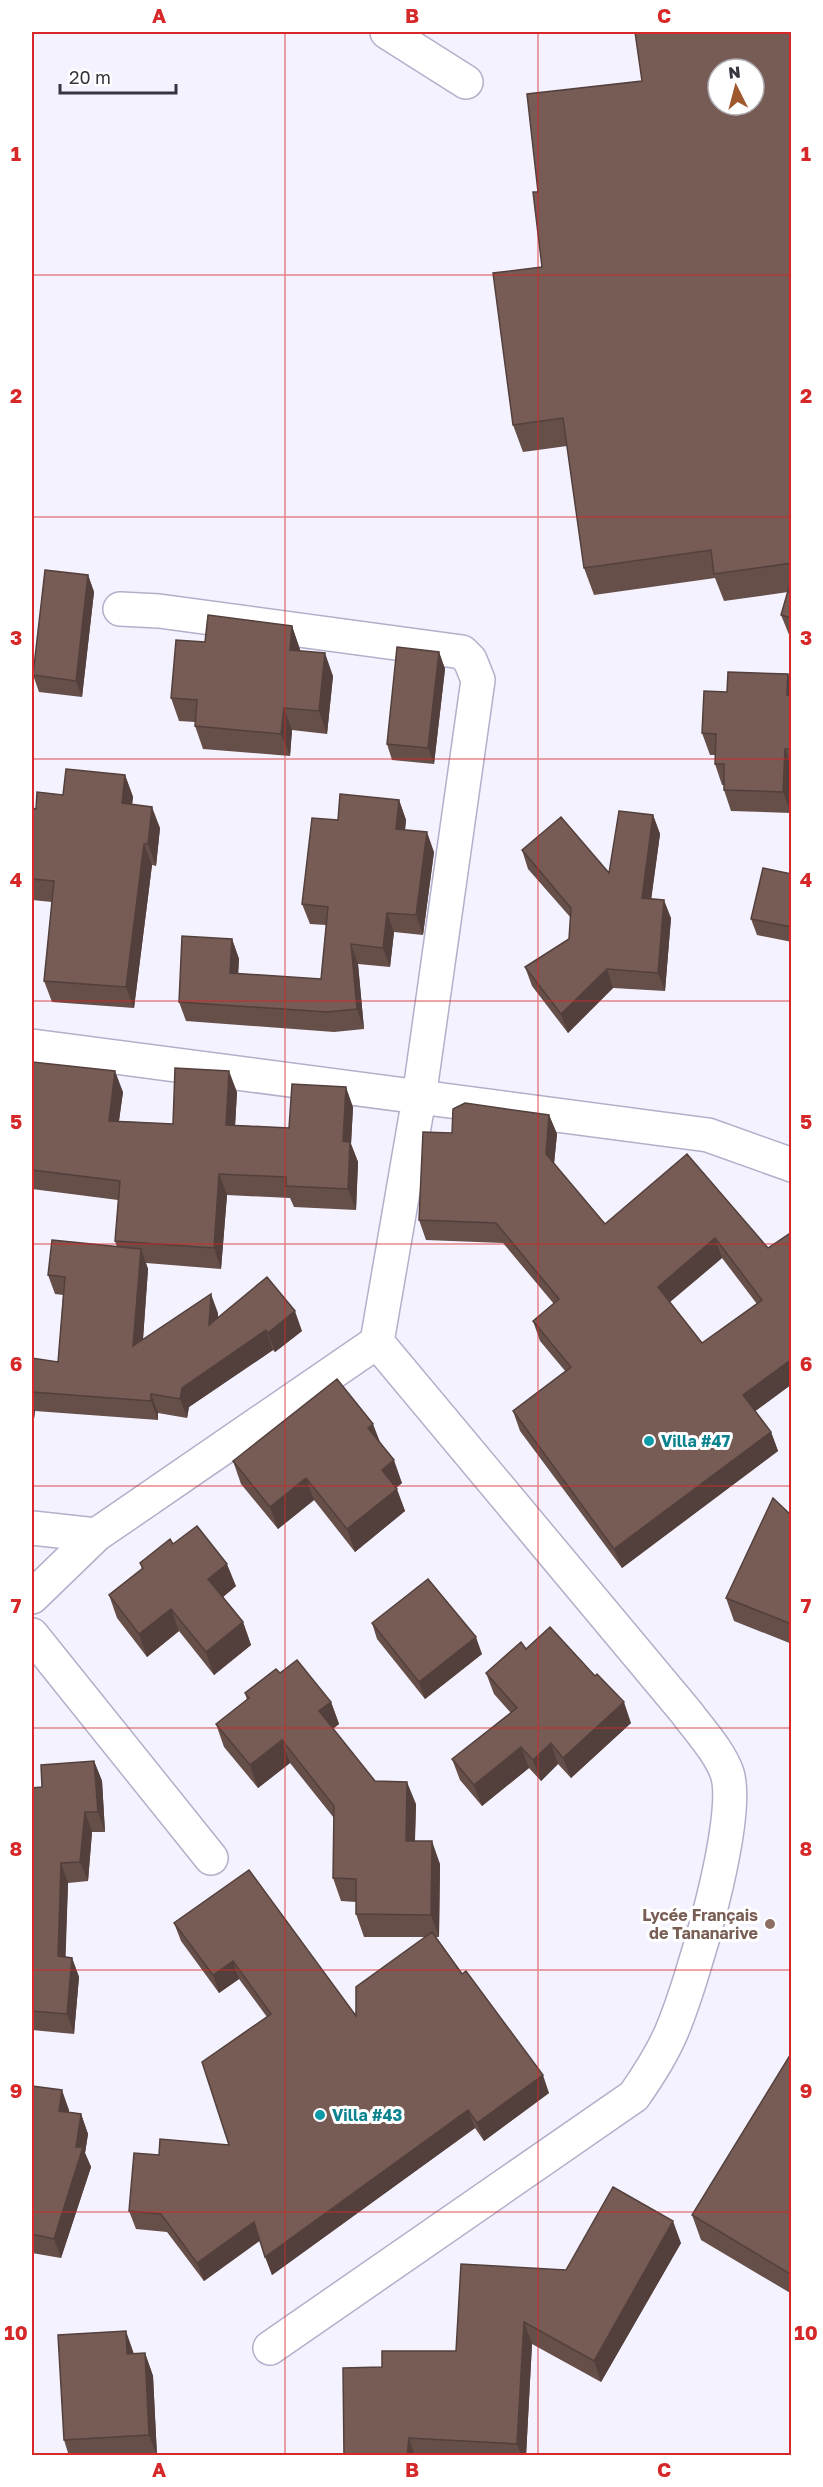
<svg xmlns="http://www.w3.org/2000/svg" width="823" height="2487" font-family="'Golos Text',sans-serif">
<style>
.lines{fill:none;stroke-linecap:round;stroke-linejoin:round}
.minor-casing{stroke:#b3afca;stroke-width:36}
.minor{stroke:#fff;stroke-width:33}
.wall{fill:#664e49;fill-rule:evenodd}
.shaded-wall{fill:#53403c}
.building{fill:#775b55;stroke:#53403c;stroke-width:1.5;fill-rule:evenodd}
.grid{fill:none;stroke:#d62828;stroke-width:1.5;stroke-opacity:0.55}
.culture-dot{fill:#0f9aa8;stroke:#fff;stroke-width:2}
.education-dot{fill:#8d6e63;stroke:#fff;stroke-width:2}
.labels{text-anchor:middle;stroke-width:6;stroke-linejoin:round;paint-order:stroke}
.culture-label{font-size:16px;font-weight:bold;fill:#0d838f;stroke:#fff;text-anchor:start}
.education-label{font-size:16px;font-weight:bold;fill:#785e54;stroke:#fff;text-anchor:end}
.neatline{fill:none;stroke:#d62828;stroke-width:2}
.grid-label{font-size:20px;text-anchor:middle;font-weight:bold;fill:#d62828}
</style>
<rect width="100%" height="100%" fill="#f4f2fe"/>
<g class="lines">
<g class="minor-casing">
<path id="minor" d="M387 32 466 82
M32 1046 708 1135 792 1165
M32 1528 96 1535 32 1597
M96 1535 377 1342 419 1098 478 680 470 660 462 652 159 611 120 609
M32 1635 211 1858
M270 2348 634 2096C648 2076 661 2056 671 2033 691 1987 742 1818 727 1773 719 1751 700 1731 686 1712L377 1342"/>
</g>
<use href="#minor" class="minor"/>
</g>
<path class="wall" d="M792 32V642L781 615 788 592 724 601 715 578 594 595 584 568 567 446 523 452 513 425 542 267 538 192 642 81Z
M88 575 94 592 82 697 39 692 33 675Z
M292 626 300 651 333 676 327 734 292 730 290 756 203 749 195 726V722L179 721 171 698 205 642Z
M439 652 445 669 434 764 392 760 387 744Z
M788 674 792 684 791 813 731 811 724 790V785H722L715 764V755H710L702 733 727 692Z
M125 775 133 797 132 805 160 828 156 866 152 865 134 1008 52 1002 44 981 52 902 32 900V808L36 809 63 795Z
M399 800 406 820 405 830 434 852 423 935 394 932 390 967 358 964 364 1029 334 1032 186 1021 179 1002 232 939 239 959 238 974 321 979 326 925 310 924 302 904 338 820Z
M653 815 660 834 651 898 671 918 665 991 613 988 568 1033 532 986 525 967 569 939 571 918 528 869 522 850 609 873Z
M792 874V942L757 935 751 919Z
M32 1062 123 1092 119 1121 173 1124 237 1092 235 1125 289 1128 353 1107 351 1144 358 1162 356 1210 294 1207 290 1198 227 1195 221 1269 146 1263 148 1269 143 1340 218 1313V1318L302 1331 275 1352 273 1350 189 1407 187 1418 158 1413V1420L35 1411 32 1434V1358L58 1362 63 1295 55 1294 48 1275 117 1247 115 1241 118 1200 32 1189Z
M549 1115 557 1134 554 1164 605 1224 687 1154 768 1248 792 1232V1384L755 1411 771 1432 778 1451 622 1568 520 1431 513 1411 566 1372 540 1341 533 1321 554 1304 503 1243 426 1240 419 1220 452 1133ZM722 1258 757 1304 702 1343 670 1302Z
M380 1443 402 1483 396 1488 405 1511 355 1552 314 1500 278 1529 241 1484 233 1461Z
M792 1516V1644L734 1621 726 1598Z
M173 1544 236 1586 223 1597 243 1622 251 1645 214 1675 179 1631 147 1657 117 1618 109 1595 142 1569 140 1563Z
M372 1623 482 1654 425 1699 377 1639Z
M526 1649 631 1723 571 1778 558 1764 541 1781 529 1768 482 1806 460 1780 452 1759 511 1713 494 1694 486 1673Z
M280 1673 331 1702 339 1724 333 1729 375 1781 416 1804 415 1841 440 1864 439 1937H436L549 2093 484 2141 475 2128 272 2275 260 2240 204 2281 167 2232 136 2229 129 2211 159 2155 229 2145 267 2017 239 1979 219 1993 181 1941 174 1923 356 2016 425 1937H364L356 1914V1902L341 1901 333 1878 334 1818 290 1763 258 1788 224 1747 216 1724 247 1700 245 1693Z
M94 1761 102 1781 105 1832H92L88 1881 68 1883 65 1957 72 1958 79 1977 74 2034 32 2030V1788L42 1787Z
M792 2052V2294L701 2240 692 2215Z
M32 2086 69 2110V2112L81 2114 88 2134 85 2153 91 2167 61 2258 32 2253Z
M681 2243 601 2382 532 2344 526 2456H344L382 2367 456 2351 566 2270Z
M145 2353 153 2376 157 2456H69L64 2440 134 2354Z"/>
<path class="shaded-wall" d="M88 575 94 592 82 697 76 681Z
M292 626 300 649 298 672 290 650Z
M439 652 445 669 434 764 428 748Z
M325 653 333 676 327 734 319 711Z
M788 674 792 684V708L787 695Z
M284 708 292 730 290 756 281 734Z
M785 749 792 766 791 813 783 792Z
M125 775 133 797 129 825 122 803Z
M399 800 406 820 403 848 396 829Z
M152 807 160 828 156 866 148 844Z
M653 815 660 834 649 916 642 898Z
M427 832 434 852 423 935 416 915Z
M144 844 152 865 134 1008 126 987Z
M664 900 671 918 665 991 658 973Z
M387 913 394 932 390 967 383 948Z
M232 939 239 959 237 993 230 973Z
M351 944 358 964 364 1029 357 1009Z
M607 969 613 988 568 1033 561 1014Z
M115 1071 123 1092 116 1141 109 1121Z
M229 1071 237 1092 234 1145 226 1125Z
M346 1087 353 1107 351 1144 358 1162 356 1210 348 1189 343 1141Z
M549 1115 557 1134 553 1173 546 1154Z
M219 1174 227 1195 221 1269 214 1248Z
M715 1238 722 1258 665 1306 658 1287Z
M141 1249 148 1269 141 1366 133 1346Z
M211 1294 218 1313 216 1344 209 1325Z
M295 1311 302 1331 275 1352 268 1333Z
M266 1330 273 1350 189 1407 187 1418 180 1399 182 1388Z
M792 1359V1384L750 1415 743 1395Z
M151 1394 158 1413V1420L151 1401Z
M32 1401 35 1411 32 1434Z
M373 1424 382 1447 368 1428Z
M771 1432 778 1451 622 1568 614 1549Z
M394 1460 402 1483 391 1492 382 1470Z
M306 1478 314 1500 278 1529 270 1507Z
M397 1489 405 1511 355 1552 347 1529Z
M227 1564 236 1586 217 1602 208 1579Z
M171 1609 179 1631 147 1657 139 1634Z
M792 1617V1631L789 1623Z
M243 1622 251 1645 214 1675 206 1652Z
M476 1637 482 1654 425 1699 419 1682Z
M331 1702 339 1724 327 1733 319 1711Z
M624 1702 631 1723 571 1778 563 1758Z
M282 1740 290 1763 258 1788 250 1765Z
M551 1743 558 1764 541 1781 533 1760Z
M521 1747 529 1768 482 1806 474 1785Z
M94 1761 102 1781 105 1832 98 1812Z
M407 1782 416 1804 414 1863 406 1841Z
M85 1812 92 1832 88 1881 80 1862Z
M432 1841 440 1864 439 1937 431 1915Z
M61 1863 68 1883 65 1976 58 1956Z
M72 1958 79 1977 74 2034 67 2014Z
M233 1961 239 1979 219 1993 213 1975Z
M543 2075 549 2093 484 2141 477 2123Z
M62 2090 69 2110 66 2131 59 2111Z
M468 2110 475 2128 272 2275 265 2257Z
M81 2114 88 2134 85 2153 91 2167 61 2258 54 2239 76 2147Z
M673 2221 681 2243 601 2382 594 2361Z
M254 2222 261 2240 204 2281 197 2263Z
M524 2322 532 2344 526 2456H522L517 2444Z
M126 2331 134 2354H127Z
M145 2353 153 2376 157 2456 149 2435Z
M409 2438 415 2456H407Z"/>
<path class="building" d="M635 32H792V563L714 574 711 550 584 568 563 418 513 425 493 273 542 267 533 192H538L527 94 642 81ZM718 69H754V105H718Z
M45 570 88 575 76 681 33 675Z
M792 577V618L781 615Z
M208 615 292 626 290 650 325 653 319 711 284 708 281 734 195 726 197 700 171 698 176 640 205 642Z
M397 647 439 652 428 748 387 744Z
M728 672 788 674 787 695H792V749H785L783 792 724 790V764H715L716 734 702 733 704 691 727 692Z
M66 769 125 775 122 803 152 807 148 844H144L126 987 44 981 54 881 32 879V808L36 809 37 792 63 795Z
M340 794 399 800 396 829 427 832 416 915 387 913 383 948 351 944 357 1009 327 1012 179 1002 182 936 232 939 230 973 321 979 328 907 302 904 312 818 338 820Z
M619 811 653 815 642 898 664 900 658 973 607 969 561 1014 525 967 569 939 571 908 522 850 561 817 609 873Z
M763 868 792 874V927L751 919Z
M32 1062 115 1071 109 1121 173 1124 175 1068 229 1071 226 1125 289 1128 292 1084 346 1087 343 1141 350 1142 348 1189 286 1186V1177L219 1174 214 1248 115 1241 120 1181 32 1170Z
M465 1103 549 1115 546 1154 605 1224 687 1154 768 1248 792 1232V1359L743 1395 771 1432 614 1549 513 1411 571 1367 533 1321 559 1299 496 1223 419 1220 423 1132 452 1133 453 1109ZM715 1238 762 1300 702 1343 658 1287Z
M52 1240 141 1249 133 1346 211 1294 209 1325 267 1277 295 1311 268 1333 266 1330 182 1388 180 1399 151 1394V1401L32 1392V1358L58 1362 65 1277 48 1275Z
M337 1379 373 1424 368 1428 394 1460 382 1470 397 1489 347 1529 306 1478 270 1507 233 1461Z
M773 1498 792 1516V1617L789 1623 726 1598Z
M197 1526 227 1564 208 1579 243 1622 206 1652 171 1609 139 1634 109 1595 143 1568 140 1563 170 1539 173 1544Z
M428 1579 476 1637 419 1682 372 1623Z
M550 1627 595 1676 597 1674 624 1702 563 1758 551 1743 533 1760 521 1747 474 1785 452 1759 517 1708 486 1673 521 1642 526 1649Z
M297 1660 331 1702 319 1711 375 1781 407 1782 406 1841H432L431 1915 356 1914V1879L333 1878 334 1806 282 1740 250 1765 216 1724 249 1698 245 1693 276 1669 280 1673Z
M94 1761 98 1812H85L80 1862 61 1863 58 1956 72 1958 67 2014 32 2011V1788L42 1787 41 1765Z
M249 1870 356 2016V1987L432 1932 462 1974 466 1971 543 2075 477 2123 468 2110 265 2257 254 2222 197 2263 161 2214 129 2211 134 2153 159 2155 160 2139 229 2145 202 2062 271 2014 233 1961 213 1975 174 1923Z
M792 2052V2275L692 2215Z
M32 2086 62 2090 59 2111 81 2114 76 2147H83L54 2239 32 2234Z
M613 2187 673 2221 594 2361 524 2322 517 2444 409 2438 407 2456H344L343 2368 382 2367V2351H456L461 2264 566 2270Z
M126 2331 127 2354 145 2353 149 2435 64 2440 58 2335Z"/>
<path class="grid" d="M285 32V2456M538 32V2456M32 275H792M32 517H792M32 759H792M32 1001H792M32 1244H792M32 1486H792M32 1728H792M32 1970H792M32 2212H792"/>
<g class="culture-dot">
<circle cx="649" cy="1441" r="6"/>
<circle cx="320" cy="2115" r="6"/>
</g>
<circle class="education-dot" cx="770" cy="1924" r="6"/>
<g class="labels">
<g class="culture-label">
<text x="661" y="1447">Villa #47</text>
<text x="332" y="2121">Villa #43</text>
</g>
<g class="education-label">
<text x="758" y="1921">Lycée Français<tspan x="758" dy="18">de Tananarive</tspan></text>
</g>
</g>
<rect width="823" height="2487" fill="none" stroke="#ffffff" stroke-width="66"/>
<g transform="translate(736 87) rotate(354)"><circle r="28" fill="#ffffff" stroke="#afaeb2" stroke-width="1.5"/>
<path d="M0-4.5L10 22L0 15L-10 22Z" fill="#9f592f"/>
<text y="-9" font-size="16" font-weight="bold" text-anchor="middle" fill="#36343f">N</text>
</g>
<path d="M60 84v9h116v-9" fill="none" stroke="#36343f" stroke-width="3"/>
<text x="69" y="84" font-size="18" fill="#36343f" stroke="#ffffff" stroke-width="4.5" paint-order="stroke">20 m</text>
<rect x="33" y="33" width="757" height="2421" class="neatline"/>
<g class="grid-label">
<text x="159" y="23">A</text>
<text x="412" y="23">B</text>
<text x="664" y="23">C</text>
<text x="16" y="161">1</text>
<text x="806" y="161">1</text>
<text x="16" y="403">2</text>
<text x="806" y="403">2</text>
<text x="16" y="645">3</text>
<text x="806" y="645">3</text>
<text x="16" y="887">4</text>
<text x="806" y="887">4</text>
<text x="16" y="1129">5</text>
<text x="806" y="1129">5</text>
<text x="16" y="1371">6</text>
<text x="806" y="1371">6</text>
<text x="16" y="1613">7</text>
<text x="806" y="1613">7</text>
<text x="16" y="1856">8</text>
<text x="806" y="1856">8</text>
<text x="16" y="2098">9</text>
<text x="806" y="2098">9</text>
<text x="16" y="2340">10</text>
<text x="806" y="2340">10</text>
<text x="159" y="2477">A</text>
<text x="412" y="2477">B</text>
<text x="664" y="2477">C</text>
</g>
</svg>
